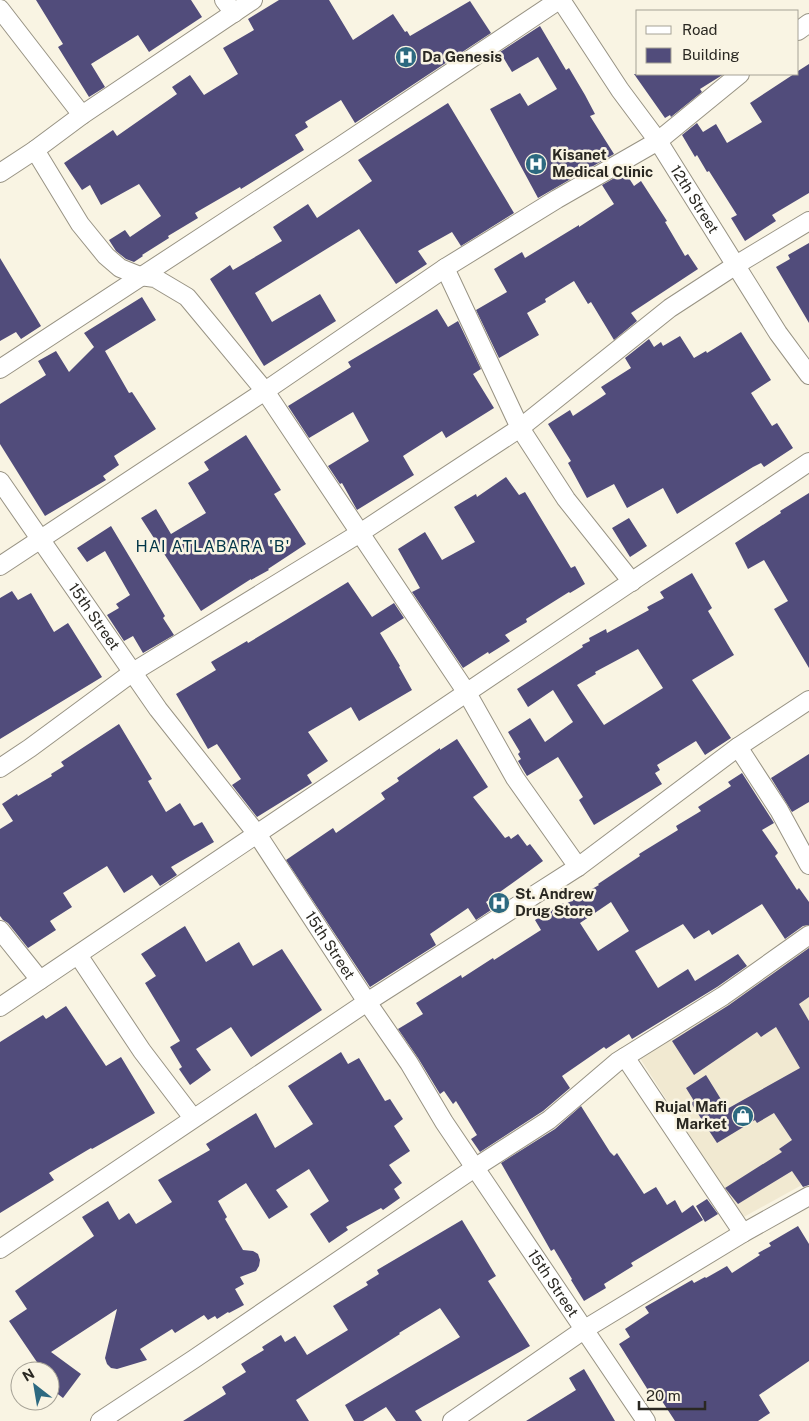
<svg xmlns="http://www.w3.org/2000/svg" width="809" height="1421" font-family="'Public Sans',sans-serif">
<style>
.built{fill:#f1e9d1}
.building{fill:#514c7b;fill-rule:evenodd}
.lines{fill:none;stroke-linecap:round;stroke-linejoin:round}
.minor-casing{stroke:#989384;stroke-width:20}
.minor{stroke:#fff;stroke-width:18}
.labels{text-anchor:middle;stroke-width:5;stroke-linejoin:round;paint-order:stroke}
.poi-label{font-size:15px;font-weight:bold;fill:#2a2822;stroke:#f9f4e3;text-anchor:start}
.street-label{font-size:15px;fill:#2a2822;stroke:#f9f4e3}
.neighbourhood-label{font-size:16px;letter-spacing:1px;fill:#003547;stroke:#f9f4e3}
</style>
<rect width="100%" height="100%" fill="#f9f4e3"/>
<path class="built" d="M809 934V1181L742 1218 636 1052Z"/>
<path class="building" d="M36 0H191L202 17 149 52 138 35 91 64 105 87 89 97 58 47 63 44Z
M279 0H329L353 40 393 14 405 32 407 31 410 36 470 1 491 33 355 123 341 100 305 122 308 127 295 135 304 150 241 189 240 187 195 213 198 218 168 236 169 238 142 255 143 256 134 262 126 259 116 251 109 240 125 230 130 237 161 216 139 184 101 205 90 185 82 190 64 163 113 130 117 136 177 94 172 87 190 75 204 95 238 74 223 48 254 30 248 19Z
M540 26 566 70 569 68 585 95 595 114 590 116 614 154 538 198 490 109 520 93 528 106 557 89 538 57 512 72 500 52Z
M809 64V193L772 215 776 221 745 241 731 218 737 215 709 171 707 172 697 155 695 157 682 135 697 123 703 132 716 124 727 143 762 122 750 103 794 74H798V71Z
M634 74H724L700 89 702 92 671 117 670 115 665 118Z
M448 103 514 213 461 246 452 232 418 251 427 264 396 284 359 229 255 293 272 322 320 294 336 321 264 366 210 279 230 265 233 270 282 241 273 227 308 204 317 218 372 181 358 160Z
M625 172 634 186 641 181 667 221 665 222 685 256 688 254 698 269 631 313 637 321 614 340 591 302 588 304 574 281 545 299 546 302 527 313 539 335 499 358 476 310 507 292 494 269 522 252 525 258 579 225V227L614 204 602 185Z
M809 243V323L776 267 790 259 788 255Z
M0 258 41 326 21 339 16 332 0 341Z
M142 297 156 320 105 351 129 393 132 392 156 429 114 456 119 465 103 476 106 480 45 516 0 444V404L46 375 38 361 56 351 69 372 94 347 84 333Z
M437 309 448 327 458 321 481 369 473 374 494 408 446 438 442 431 403 456 414 475 357 510 342 483 340 484 328 466 369 441 353 412 309 438 288 406 351 367 348 362Z
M741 332 771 380 751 393 772 426 777 423 793 448 764 467 761 463 753 467 677 514 663 488 627 508 614 484 587 498 568 463 571 461 548 424 570 410 573 416 606 394 601 387 631 368 625 358 649 339 654 347 661 342 663 346 680 336 694 358 706 351 707 353Z
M246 435 281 490 274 494 306 544 268 569 269 570 251 580V579L201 611 141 518 156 509 171 534 206 513 188 483 209 470 204 462Z
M506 477 519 495 525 492 571 568 575 566 585 584 570 593 569 592 526 619 527 622 505 635 510 641 489 654 488 652 463 668 412 592 420 588 398 549 425 532 442 560 475 542 454 507 476 494 477 497Z
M809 493V668L774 609 788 601 764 560 748 569 735 543 781 513 780 511Z
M629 518 647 546 630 557 612 528Z
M111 526 165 616 163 618 174 635 143 653 133 636 124 641 107 615 119 608 116 604 130 595 105 551 87 562 77 548Z
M692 573 712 608 708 611 734 655 692 680 731 738 705 755 696 741 657 765 660 770 655 773 662 784 594 825 579 800 583 797 558 757 527 776 518 761 521 759 518 754 520 752 508 732 530 718 545 742 573 722 553 690 528 707 517 689 583 647 582 645 590 641 589 638 606 629 607 633 649 610 647 607 664 598 660 592ZM638 649 663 688 604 725 577 685 596 674 595 672Z
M348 582 372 617 394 603 404 618 380 633 400 666 399 667 412 690 359 721 351 707 308 732 328 761 307 775 312 783 257 817 232 785 241 779 217 744 208 749 176 694 216 670 211 662 247 641 248 643 286 620Z
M12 591 18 600 31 593 54 632 68 623 102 677 0 739V598Z
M119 724 152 779 148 781 166 812 180 803 194 826 202 822 214 842 171 867 177 875 160 886 152 875 124 893 107 866 63 893 72 907 50 921 56 930 28 948 8 923 3 920 0 916V829L13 821 2 804 17 794 18 796 52 776 51 774 64 766 61 762Z
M457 739 488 787 473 797 505 838 509 836 511 839 518 834 527 846 530 844 543 861 486 902 491 910 476 920 468 908 430 934 436 945 370 987 286 860 333 828 336 833 385 799 381 793 399 781 397 778 440 748V750Z
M809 754V802L792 812 771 778Z
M742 773 774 823 762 830 778 853 775 856 797 890 799 888 809 902V925L803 926 785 939 762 904 712 935 709 930 694 939 683 924 635 951 658 988 688 969 695 981 738 954 747 966 717 987 632 1039 629 1034 606 1049 604 1047 562 1076 570 1088 543 1111 480 1152 471 1139 477 1135 456 1101 453 1104 444 1091 440 1094 418 1058 398 1029 423 1014 416 1003 461 975 462 978 493 958 494 960 541 930 535 920 563 903 564 905 599 885 598 884 640 856 639 854 678 830 676 826 701 811 698 807 731 786 728 782ZM611 902 629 931 598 951 580 923Z
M185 926 206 962 239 942 253 966 282 949 322 1010 251 1057 231 1027 196 1049 211 1070 190 1085 179 1069 182 1067 170 1047 180 1041 145 983 156 976 141 954Z
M809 948V997L799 1004 809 1021V1185L803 1187 792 1171 738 1204 725 1188 782 1152 779 1149 792 1140 774 1113 757 1123 755 1120 717 1143 691 1103 694 1101 686 1088 706 1075 727 1109 800 1068 776 1027 761 1037 757 1032 694 1075 672 1041 729 1005Z
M66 1006 106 1066 121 1057 155 1113 92 1149 91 1148 49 1173 54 1180 0 1213V1042L43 1015 46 1019Z
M341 1052 348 1064 359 1058 385 1101 390 1099 403 1119 394 1126 410 1151 389 1165 402 1183 394 1189 400 1198 383 1210 381 1208 346 1227 348 1230 329 1243 310 1214 329 1201 309 1169 276 1190 288 1207 269 1219 246 1183 218 1201 227 1217 225 1219 243 1250 253 1251 258 1254 260 1260 259 1266 256 1271 240 1277 244 1284 235 1289 244 1305 229 1313 228 1312 217 1319 215 1316 208 1320 204 1315 175 1333 172 1329 140 1349 147 1360 117 1369 111 1368 107 1364 105 1358 117 1309 51 1352 81 1374 63 1398 50 1388V1371H43L9 1321 27 1309 15 1291 94 1236 82 1217 108 1201 119 1220 129 1213 136 1224 172 1202 158 1180 210 1150 206 1144 256 1113 275 1148 313 1124 288 1086Z
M581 1106 610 1152 614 1156 617 1153 644 1194 656 1187 667 1205 675 1200 682 1213 693 1205 703 1220 631 1263 633 1266 604 1284 606 1288 584 1301 571 1280 572 1279 554 1249 551 1251 501 1163 555 1129Z
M707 1199 718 1214 705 1222 696 1206Z
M462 1220 496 1276 488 1281 530 1346 415 1411 422 1421H396L386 1407 363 1421H354L345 1405 460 1337 440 1308 399 1333 400 1334 296 1400 309 1421H183L226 1394 222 1387 246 1372 241 1364 264 1350 262 1347 281 1335 285 1342 295 1336 307 1355 348 1330 333 1306 368 1285 366 1282 379 1274 377 1270Z
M798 1226 809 1244V1361L759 1395 770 1413 758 1421H675L658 1395 653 1398 619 1344 630 1337 625 1329 649 1313 645 1307 692 1280 694 1283 705 1277 706 1278 727 1266 732 1273 760 1255 758 1253 771 1246 769 1243Z
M584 1369 615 1421H526L576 1390 569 1378Z"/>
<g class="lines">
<g class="minor-casing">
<g id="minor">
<path d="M224 0 234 13"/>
<path id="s1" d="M561 0 620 90 658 141 778 333 809 375"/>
<path d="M0 9 82 115"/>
<path d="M798 31 809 23"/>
<path d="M35 150 80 224 106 256 120 268 140 276 155 278 187 297 265 391 467 693 515 778 578 867"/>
<path d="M0 173 35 150 82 115 253 0"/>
<path d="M445 268 520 428 566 499 632 582"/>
<path d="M0 369 339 147 559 0"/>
<path id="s2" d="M0 481 158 709 257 834 367 1002 409 1063 444 1122 646 1421"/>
<path d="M0 566 265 391 445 268 557 199 658 141 740 74"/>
<path d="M738 747 779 810 809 865"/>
<path d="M0 768 30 748 133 672 360 533 520 428 670 308 736 265 809 221"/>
<path d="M0 930 40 980"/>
<path d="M78 955 142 1051 193 1118"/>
<path d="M0 1007 809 462"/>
<path d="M625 1057 743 1233"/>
<path d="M0 1249 367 1002 578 867 738 747 809 700"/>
<path d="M100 1421 194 1359 476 1167 549 1120 617 1062 723 996 809 935"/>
<path d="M452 1421 585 1329 743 1233 809 1196"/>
</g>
</g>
<use href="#minor" class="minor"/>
</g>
<defs>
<g id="hospital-disc" transform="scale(1.125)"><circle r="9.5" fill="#2d6980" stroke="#f9f4e3"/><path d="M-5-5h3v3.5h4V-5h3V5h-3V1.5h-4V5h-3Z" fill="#fff"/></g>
<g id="shop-disc" transform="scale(1.125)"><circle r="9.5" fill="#2d6980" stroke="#f9f4e3"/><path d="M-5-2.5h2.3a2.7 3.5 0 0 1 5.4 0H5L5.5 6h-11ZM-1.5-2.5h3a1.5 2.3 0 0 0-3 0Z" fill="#fff"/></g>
</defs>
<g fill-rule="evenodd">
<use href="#hospital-disc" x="406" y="57"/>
<use href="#hospital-disc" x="536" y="164"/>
<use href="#hospital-disc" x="499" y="903"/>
<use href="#shop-disc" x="743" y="1116"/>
</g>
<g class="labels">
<g class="poi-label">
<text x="422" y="62">Da Genesis</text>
<text x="552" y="160">Kisanet<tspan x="552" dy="17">Medical Clinic</tspan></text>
<text x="515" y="899">St. Andrew<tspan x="515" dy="17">Drug Store</tspan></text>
<text x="727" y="1112" text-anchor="end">Rujal Mafi<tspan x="727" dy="17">Market</tspan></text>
</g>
<g class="street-label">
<text dy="5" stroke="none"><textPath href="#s1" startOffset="240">12th Street</textPath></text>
<text dy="5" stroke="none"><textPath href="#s2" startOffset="165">15th Street</textPath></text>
<text dy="5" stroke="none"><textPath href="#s2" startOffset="570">15th Street</textPath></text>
<text dy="5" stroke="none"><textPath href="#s2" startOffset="975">15th Street</textPath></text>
</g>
<g class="neighbourhood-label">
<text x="213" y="552">HAI ATLABARA 'B'</text>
</g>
</g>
<rect x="636" y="10" width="162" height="65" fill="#f9f4e3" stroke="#a6a296"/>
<rect x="646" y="26" width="25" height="8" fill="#ffffff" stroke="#a6a296"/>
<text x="682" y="35" font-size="15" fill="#2a2822">Road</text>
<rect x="646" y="48" width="25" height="15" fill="#514c7b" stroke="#a6a296"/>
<text x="682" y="60" font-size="15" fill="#2a2822">Building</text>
<g transform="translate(35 1386) rotate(329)"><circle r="24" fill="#f9f4e3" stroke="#a6a296"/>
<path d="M0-4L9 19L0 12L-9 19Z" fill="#2d6980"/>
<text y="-8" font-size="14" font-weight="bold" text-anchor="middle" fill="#2a2822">N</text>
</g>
<path d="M639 1401v8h66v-8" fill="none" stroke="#2a2822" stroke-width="2.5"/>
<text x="646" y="1401" font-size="15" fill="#2a2822" stroke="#f9f4e3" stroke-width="4" paint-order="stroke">20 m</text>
</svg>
